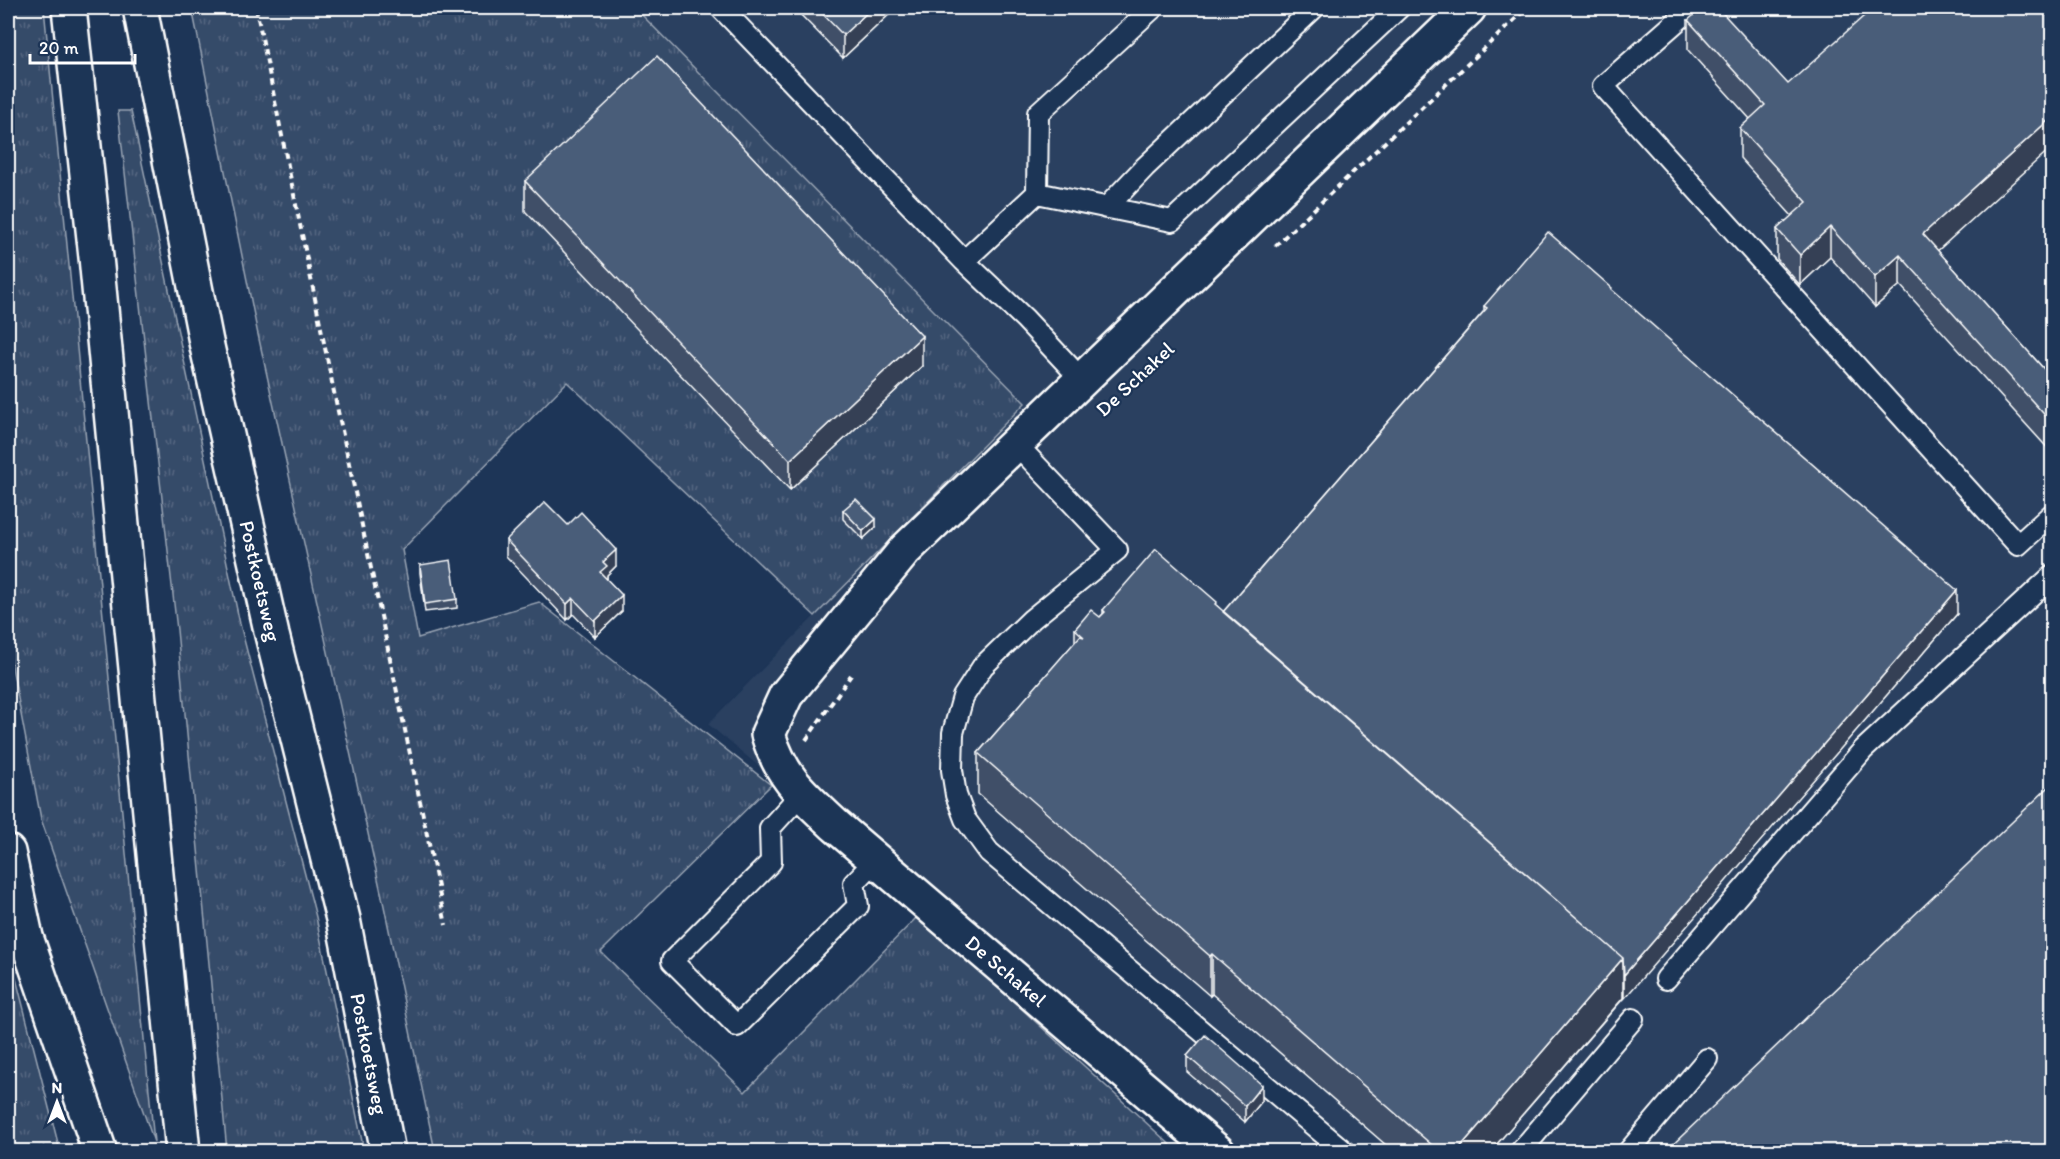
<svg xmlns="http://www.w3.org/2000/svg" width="2060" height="1159" font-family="Itim,sans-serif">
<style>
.built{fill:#2a4161}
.grass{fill:url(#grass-tufts);stroke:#9aa5b4;stroke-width:1.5}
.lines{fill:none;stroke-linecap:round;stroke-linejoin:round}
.lane-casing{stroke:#fff;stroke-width:24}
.secondary-casing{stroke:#fff;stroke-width:38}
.highway-casing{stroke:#fff;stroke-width:38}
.path{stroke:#fff;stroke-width:4;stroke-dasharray:6 4.5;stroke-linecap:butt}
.lane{stroke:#1d3557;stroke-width:20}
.secondary{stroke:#1d3557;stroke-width:33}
.highway{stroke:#1d3557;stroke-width:33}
.wall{fill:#405068;stroke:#fff;stroke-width:1.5}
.shaded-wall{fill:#344155;stroke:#fff;stroke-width:1.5}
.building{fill:#4a5d79;stroke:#fff;stroke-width:1.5}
.labels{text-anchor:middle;stroke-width:4.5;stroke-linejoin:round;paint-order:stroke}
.street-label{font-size:21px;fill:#fff;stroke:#1d3557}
</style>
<defs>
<pattern id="grass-tufts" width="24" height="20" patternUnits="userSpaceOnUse" patternTransform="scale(1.5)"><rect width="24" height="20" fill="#364b69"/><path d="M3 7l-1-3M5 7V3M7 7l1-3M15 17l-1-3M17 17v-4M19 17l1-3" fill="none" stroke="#546680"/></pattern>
</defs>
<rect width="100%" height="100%" fill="#1d3557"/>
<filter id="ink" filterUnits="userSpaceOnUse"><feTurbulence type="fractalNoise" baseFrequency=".0167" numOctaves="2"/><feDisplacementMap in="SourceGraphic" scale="12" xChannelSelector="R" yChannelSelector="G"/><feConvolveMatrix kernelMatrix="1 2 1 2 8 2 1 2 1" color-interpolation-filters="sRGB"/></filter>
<g filter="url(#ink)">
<path class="built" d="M635 8H2052V1151H1223L708 724 1025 403Z"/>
<path class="grass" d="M8 8H44L154 1142 41 819 8 646Z
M192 8H635L1025 403 815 616 567 382 402 550 418 638 539 602 771 785 601 952 745 1092 919 915 1177 1151H435L384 906 257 330Z
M118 111H131L240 624 316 917 364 1151H227L177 630Z
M8 947 60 1151H9Z"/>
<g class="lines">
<g class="lane-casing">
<path id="lane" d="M721 8 964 261 1037 193 1172 221 1399 8
M1692 8 1603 86 2018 545 2052 514
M1037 193 1038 113 1153 8
M1106 208 1145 167 1314 8
M964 261 1025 319 1082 380
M1016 444 1117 550 1032 619 983 666 963 697 953 733 952 770 956 795 965 819 989 852 1345 1152
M801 794 770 828 771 862 672 961 737 1026 858 906 854 883 876 860
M1666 979 1863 750 2052 576
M1520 1152 1633 1019
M1628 1152 1707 1059"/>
</g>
<g class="secondary-casing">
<path id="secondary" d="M1218 1152 836 826C803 795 781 778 768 734L786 695 905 550 1469 8"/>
</g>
<g class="highway-casing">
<path id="highway" d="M69 8 96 257 183 1152
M140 8 206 342 272 635 343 919 388 1152
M8 852 26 937 100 1152"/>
</g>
<path class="path" d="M256 8 335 397 446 925
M1275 246 1527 8
M806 740 851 675"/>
<use href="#lane" class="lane"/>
<use href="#secondary" class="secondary"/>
<use href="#highway" class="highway"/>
</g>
<path class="wall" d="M794 8H896L843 58Z
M1688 20 1788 84 2052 378V453L1900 285 1875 307 1830 257 1800 285 1777 259V229L1792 216 1740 158V128L1750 119 1688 50Z
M525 181 922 366 790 490 525 211Z
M1612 291 1957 614 1490 1152H1394L1212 994 1210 996 978 794V753L1075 642V629L1100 617 1103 614V610L1217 606 1223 612 1484 311V306Z
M843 510 876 527 863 539 843 519Z
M568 525 616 566 607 575V579L622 611 595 637 573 614 567 620 506 556V540Z
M420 565 457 599V608L425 612 420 573Z
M1187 1056 1262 1101 1245 1122 1187 1072Z"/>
<path class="shaded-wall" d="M872 8H896L843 58V35Z
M2052 117V147L1923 264V234Z
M1830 227V257L1800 285V255Z
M1900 255V285L1875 307V277Z
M922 336V366L790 490V460Z
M876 519V527L863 539V531Z
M616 550V566L607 575V583L600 572 603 562Z
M1957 590V614L1624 999V975Z
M622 595V611L595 637V621Z
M573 598V614L567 620V604Z
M1212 954V994L1210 996V956Z
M1623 958V998L1490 1152H1456Z
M1262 1085V1101L1245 1122V1106Z"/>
<path class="building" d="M817 8H872L843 35Z
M1703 8H1718L1788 84 1873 8H2052V117L1923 234 2052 378V423L1900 255 1875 277 1830 227 1800 255 1777 229 1807 202 1740 128 1765 105 1688 20Z
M657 56 922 336 790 460 525 181Z
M1548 232 1612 288 1611 289 1957 590 1624 975 1623 958 1223 612 1487 308 1484 306Z
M856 499 876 519 863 531 843 510Z
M545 502 568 525 581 512 616 550 603 562 607 566 600 572 622 595 595 621 573 598 567 604 506 540Z
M1156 549 1217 602 1215 604 1623 958 1456 1152H1440L1212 954 1210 956 978 753 1080 636 1084 637 1075 629 1091 610 1100 617 1105 612 1103 610Z
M451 560 457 599 425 604 420 565Z
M2052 784V1152H1665Z
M1205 1035 1262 1085 1245 1106 1187 1056Z"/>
</g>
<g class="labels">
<g class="street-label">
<text transform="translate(1135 379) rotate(-43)" y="7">De Schakel</text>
<text transform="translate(260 581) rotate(77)" y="7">Postkoetsweg</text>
<text transform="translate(1006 971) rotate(40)" y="7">De Schakel</text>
<text transform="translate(369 1054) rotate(79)" y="7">Postkoetsweg</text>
</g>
</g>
<rect width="2060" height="1159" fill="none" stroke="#1d3557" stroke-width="30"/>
<rect x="15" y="15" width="2030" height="1129" fill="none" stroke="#fff" stroke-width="2" filter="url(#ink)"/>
<g transform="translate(57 1102)" stroke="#1d3557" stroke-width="4.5" paint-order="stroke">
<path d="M0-4.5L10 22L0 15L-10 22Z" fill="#ffffff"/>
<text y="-9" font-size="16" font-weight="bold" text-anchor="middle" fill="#ffffff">N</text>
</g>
<path d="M30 54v9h105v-9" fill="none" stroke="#ffffff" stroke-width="3"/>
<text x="39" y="54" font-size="18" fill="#ffffff" stroke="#1d3557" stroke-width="4.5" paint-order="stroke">20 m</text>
</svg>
